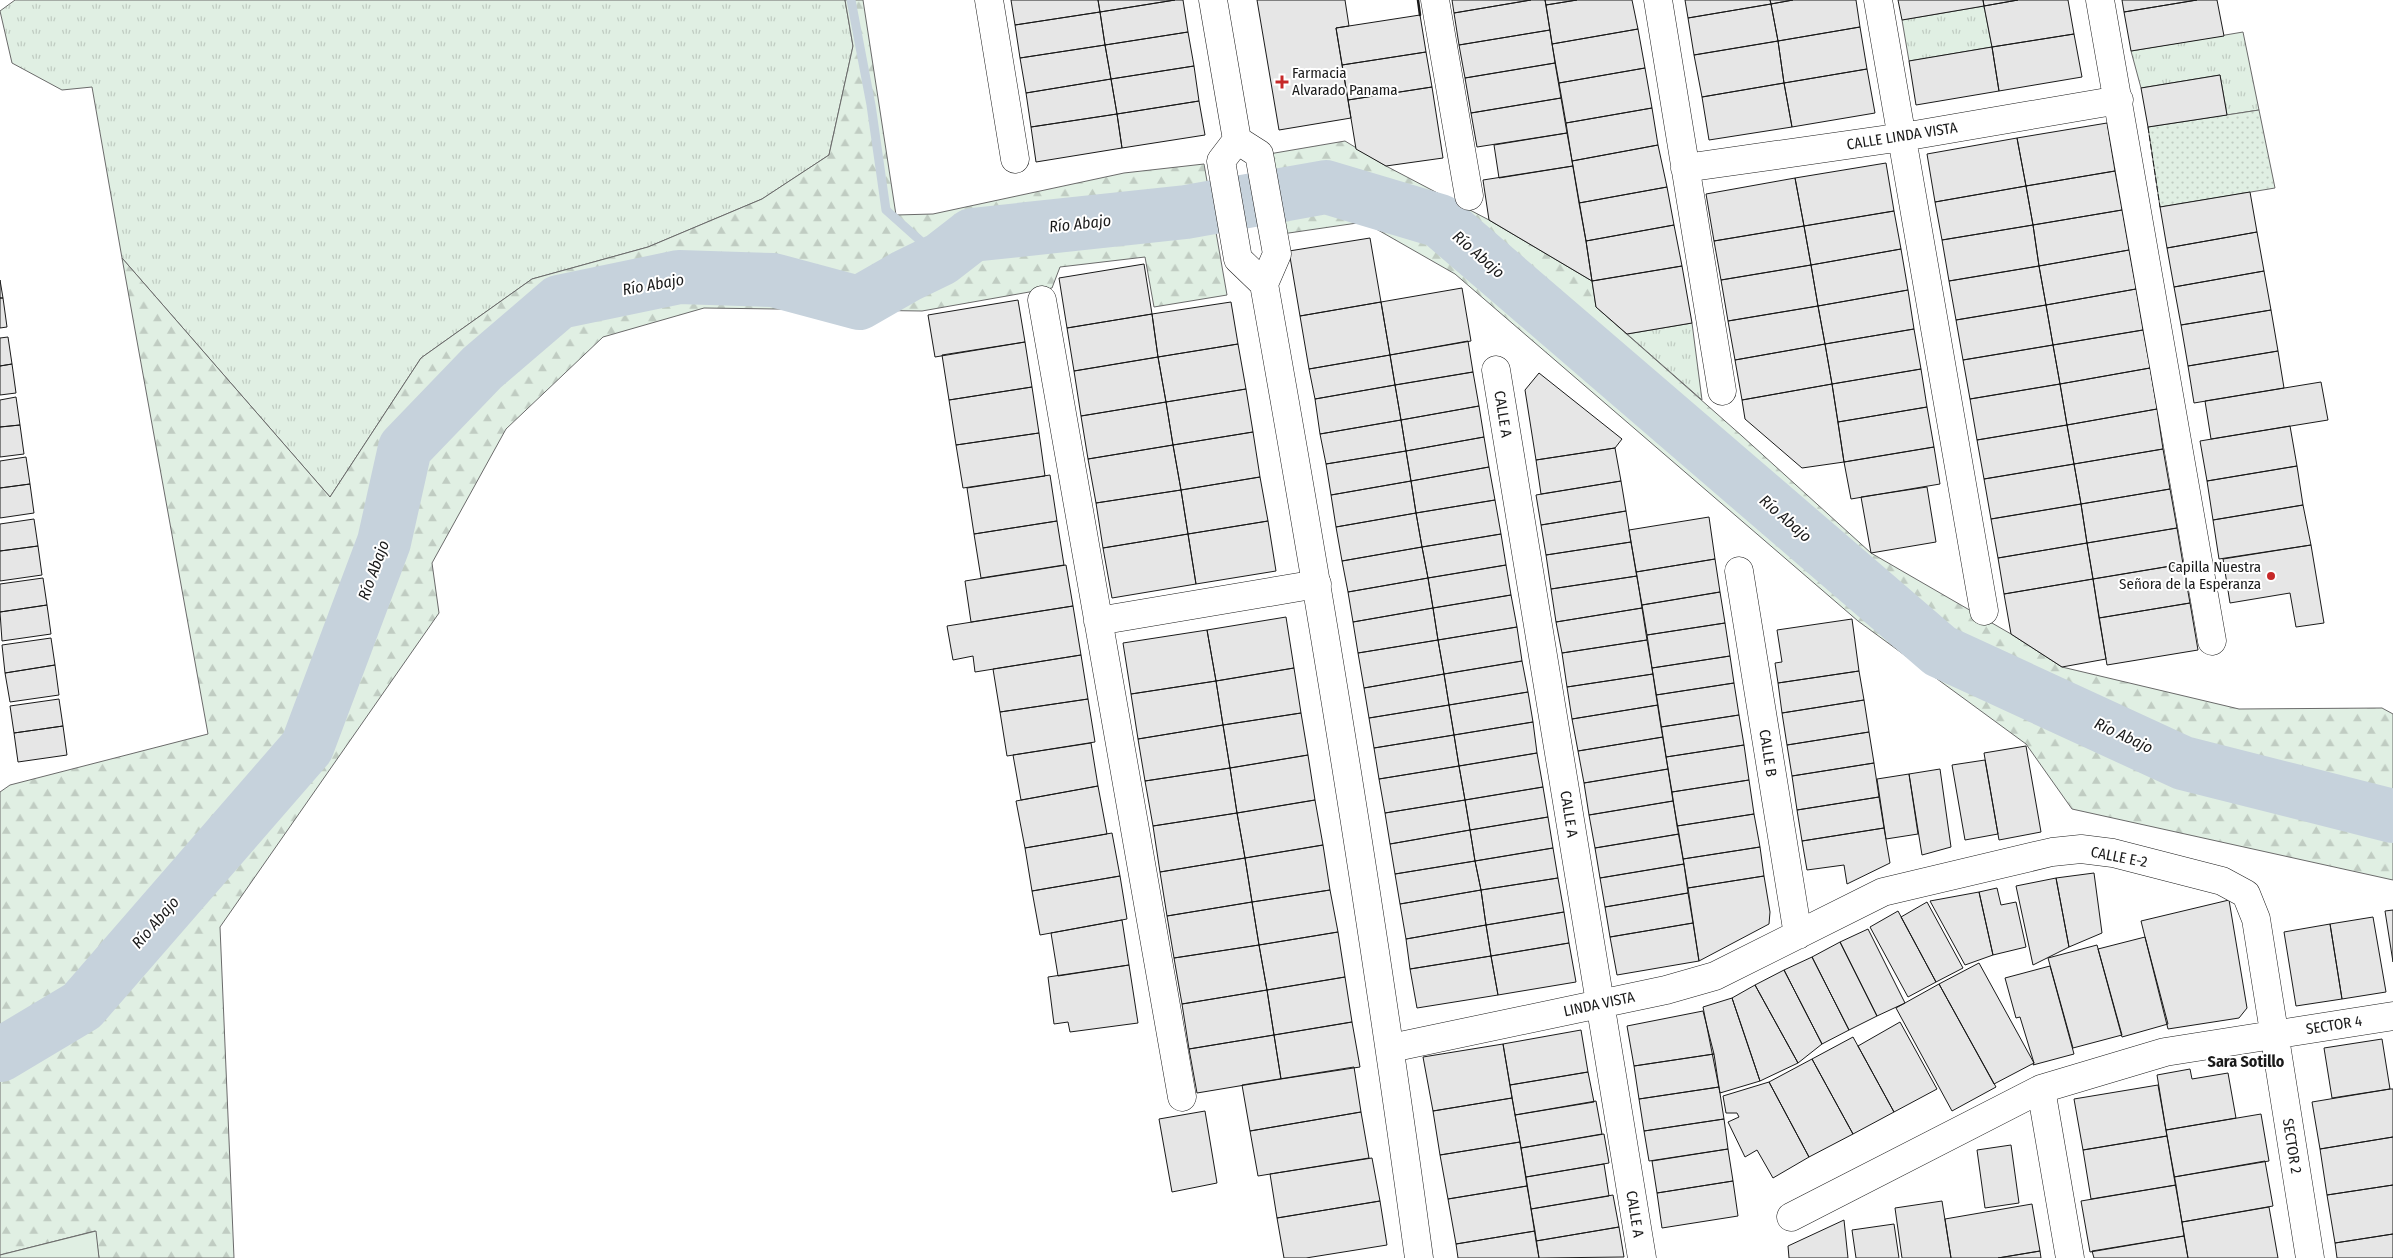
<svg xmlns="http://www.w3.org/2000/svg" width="2393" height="1258" font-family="'Fira Sans Condensed',sans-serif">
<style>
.grass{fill:url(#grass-tufts);stroke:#6a6a6a}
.forest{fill:url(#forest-firs);stroke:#6a6a6a}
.garden{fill:url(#garden-dots);stroke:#6a6a6a}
.pitch{fill:#e0efe3;stroke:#6a6a6a}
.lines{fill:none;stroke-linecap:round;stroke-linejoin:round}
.stream{stroke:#c6d2dc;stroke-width:9}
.river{stroke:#c6d2dc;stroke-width:54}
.building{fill:#e6e6e6;stroke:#1a1a1a}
.minor-casing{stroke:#1a1a1a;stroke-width:29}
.tertiary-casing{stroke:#1a1a1a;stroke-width:29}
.minor{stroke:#fff;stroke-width:28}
.tertiary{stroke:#fff;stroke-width:28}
.fence{stroke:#1a1a1a;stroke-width:1;stroke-dasharray:6 2.5;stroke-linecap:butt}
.wall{stroke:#1a1a1a;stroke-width:2.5}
.poi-dot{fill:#c62828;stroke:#fff;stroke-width:2}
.labels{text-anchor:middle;stroke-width:4;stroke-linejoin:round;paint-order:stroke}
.poi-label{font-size:15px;fill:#1a1a1a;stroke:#fff;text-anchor:start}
.street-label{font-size:15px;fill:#1a1a1a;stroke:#fff}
.water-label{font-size:16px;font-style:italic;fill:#1a1a1a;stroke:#fff}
.neighbourhood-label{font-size:16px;font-weight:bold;fill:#1a1a1a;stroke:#fff}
</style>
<defs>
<pattern id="grass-tufts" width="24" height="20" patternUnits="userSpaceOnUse" patternTransform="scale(1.25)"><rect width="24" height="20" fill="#e0efe3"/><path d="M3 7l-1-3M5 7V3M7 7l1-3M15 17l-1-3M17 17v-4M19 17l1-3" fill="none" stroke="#c0ccc2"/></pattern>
<pattern id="forest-firs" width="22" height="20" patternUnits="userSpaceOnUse" patternTransform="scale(1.25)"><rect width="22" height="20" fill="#e0efe3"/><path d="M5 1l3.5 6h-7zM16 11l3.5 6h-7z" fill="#c0ccc2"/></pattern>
<pattern id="garden-dots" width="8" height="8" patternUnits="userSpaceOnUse" patternTransform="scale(1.25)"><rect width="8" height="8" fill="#e0efe3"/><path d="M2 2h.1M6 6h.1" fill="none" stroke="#c0ccc2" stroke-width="1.8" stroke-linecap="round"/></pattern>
</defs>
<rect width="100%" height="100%" fill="#fff"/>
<path class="grass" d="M15 0H845L853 46 829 155 762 199 648 247 532 279 421 358 330 497 122 258 92 87 62 90 12 63 0 11Z
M1984 6 1992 47 1909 61 1902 20Z
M2243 32 2259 110 2227 115 2220 75 2141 88 2131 51Z
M1692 323 1702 400 1627 334Z"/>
<path class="forest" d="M845 0H863L896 215 933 214 1124 173 1204 164 1227 295 1154 307 1145 257 1060 267 1052 288 922 311 704 308 603 337 506 429 432 563 439 613 220 927 234 1258H99L95 1231 0 1255V792L10 785 208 734 122 258 330 497 421 358 532 279 648 247 762 199 829 155 853 46Z
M1345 141 1386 166 1489 220 1592 281 1596 307 1742 436 1871 553 2011 634 2062 667 2239 709 2382 708 2393 714V880L2072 809 2026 744 1858 621 1455 274 1364 222 1282 234 1269 154Z"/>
<path class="garden" d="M2259 110 2275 188 2160 207 2148 127Z"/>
<path class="pitch" d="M96 1231 99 1258H0V1255Z"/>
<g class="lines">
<path class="stream" d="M851 0 871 105 886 210 941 259"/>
<path class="river" d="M0 1055 82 1006 307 747 384 542 405 448 482 368 559 302 679 277 773 280 859 303 906 276 941 259 972 235 1186 212 1326 187 1440 221 1940 651 2183 763 2393 816"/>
</g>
<path class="building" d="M1011 0H1098L1100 12 1015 25Z
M1098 0H1175L1100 12Z
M1175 0H1183L1188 32 1105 45 1100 12Z
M1257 0H1345L1349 26 1336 28 1351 118 1279 130Z
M1452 0H1531L1454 13Z
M1531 0H1545L1550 30 1459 45 1454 13Z
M1545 0H1577L1546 5Z
M1577 0H1632L1638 29 1552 44 1546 5Z
M1685 0H1770L1771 4 1688 18Z
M1770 0H1793L1771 4Z
M1793 0H1856L1860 27 1778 41 1771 4Z
M1898 0H1983L1984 6 1902 20Z
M1983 0H2018L1984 6Z
M2018 0H2068L2074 34 1992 47 1984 6Z
M2122 0H2197L2124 12Z
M2197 0H2217L2224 36 2131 51 2124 12Z
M1771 4 1778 41 1694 55 1688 18Z
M1100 12 1105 45 1020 58 1015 25Z
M1420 15 1426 52 1342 65 1336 28Z
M1860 27 1867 69 1784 83 1778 41Z
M1638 29 1645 68 1559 83 1552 44Z
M1550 30 1555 63 1465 78 1459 45Z
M1188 32 1194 66 1111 79 1105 45Z
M2074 34 2082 77 1999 91 1992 47Z
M1778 41 1784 83 1702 97 1694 55Z
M1105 45 1111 79 1026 93 1020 58Z
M1992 47 1999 91 1916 105 1909 61Z
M1426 52 1432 87 1348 100 1342 65Z
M1555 63 1561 98 1471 113 1465 78Z
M1194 66 1199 101 1117 114 1111 79Z
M1645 68 1652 108 1566 123 1559 83Z
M1867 69 1875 113 1792 127 1784 83Z
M2220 75 2227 115 2148 127 2141 88Z
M1111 79 1117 114 1031 127 1026 93Z
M1784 83 1792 127 1709 140 1702 97Z
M1432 87 1443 158 1386 166 1356 149 1348 100Z
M1561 98 1567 133 1477 147 1471 113Z
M1199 101 1205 135 1122 148 1117 114Z
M1652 108 1658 145 1572 161 1566 123Z
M1117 114 1122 148 1036 162 1031 127Z
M2107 123 2115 171 2026 186 2017 138Z
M1567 133 1573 166 1499 178 1494 145Z
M2017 138 2026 186 1935 202 1927 154Z
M1658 145 1667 187 1579 203 1572 161Z
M1886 163 1894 211 1804 226 1795 178Z
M1573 166 1586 241 1592 281 1489 220 1483 180Z
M2115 171 2122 210 2033 225 2026 186Z
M1795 178 1804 226 1714 241 1706 194Z
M2026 186 2033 225 1942 240 1935 202Z
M1667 187 1674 225 1586 241 1579 203Z
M2250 192 2257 232 2167 248 2160 207Z
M2122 210 2129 250 2039 266 2033 225Z
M1894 211 1901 249 1811 265 1804 226Z
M1674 225 1682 266 1592 281 1586 241Z
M2033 225 2039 266 1949 281 1942 240Z
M1804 226 1811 265 1721 280 1714 241Z
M2257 232 2264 271 2174 287 2167 248Z
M1370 238 1381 302 1300 316 1289 251Z
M1901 249 1908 290 1818 306 1811 265Z
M2129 250 2136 289 2046 305 2039 266Z
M1144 264 1152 314 1067 328 1059 278Z
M1811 265 1818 306 1728 321 1721 280Z
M1682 266 1692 323 1627 334 1596 307 1592 281Z
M2039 266 2046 305 1956 320 1949 281Z
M2264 271 2271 310 2181 325 2174 287Z
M0 280 3 298H0Z
M1462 288 1471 341 1390 355 1381 302Z
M2136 289 2143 330 2053 345 2046 305Z
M1908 290 1914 329 1825 344 1818 306Z
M0 298H3L7 327 0 328Z
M1018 300 1025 342 935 357 928 315Z
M1231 302 1238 344 1158 357 1152 314Z
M1381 302 1390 355 1309 369 1300 316Z
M2046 305 2053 345 1963 360 1956 320Z
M1818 306 1825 344 1735 360 1728 321Z
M2271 310 2278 351 2188 366 2181 325Z
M1152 314 1158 357 1074 371 1067 328Z
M1914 329 1921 369 1832 384 1825 344Z
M2143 330 2150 368 2060 384 2053 345Z
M8 337 12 364 0 366V338Z
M1468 341 1473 372 1395 385 1390 355Z
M1025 342 1032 387 949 400 942 355Z
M1238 344 1246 389 1166 402 1158 357Z
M1825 344 1832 384 1742 400 1735 360Z
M2053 345 2060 384 1970 399 1963 360Z
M2278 351 2284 388 2194 403 2188 366Z
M1390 355 1395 385 1315 399 1309 369Z
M1158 357 1166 402 1081 416 1074 371Z
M12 364 16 393 0 395V366Z
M2150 368 2157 409 2067 425 2060 384Z
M1921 369 1927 407 1838 422 1832 384Z
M1473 372 1479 406 1401 420 1395 385Z
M1539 373 1622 439 1615 448 1536 460 1525 390Z
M2321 382 2328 420 2211 439 2205 401Z
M1832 384 1844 462 1802 468 1745 419 1742 400Z
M2060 384 2067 425 1977 440 1970 399Z
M1395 385 1401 420 1320 434 1315 399Z
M1032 387 1039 433 956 445 949 400Z
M1246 389 1253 432 1173 445 1166 402Z
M16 397 20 425 0 427V400Z
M1166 402 1173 445 1088 459 1081 416Z
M1479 406 1484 437 1406 451 1401 420Z
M1927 407 1934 447 1844 462 1838 422Z
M2157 409 2163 449 2074 464 2067 425Z
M1401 420 1406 451 1326 464 1320 434Z
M20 425 24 454 0 457V427Z
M2067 425 2074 464 1984 479 1977 440Z
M2290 426 2297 466 2207 481 2200 441Z
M1253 432 1260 477 1181 490 1173 445Z
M1039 433 1045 476 963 488 956 445Z
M1484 437 1489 467 1411 481 1406 451Z
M1173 445 1181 490 1096 503 1088 459Z
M1934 447 1940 484 1851 499 1844 462Z
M1615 448 1621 481 1541 494 1536 460Z
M2163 449 2170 489 2081 504 2074 464Z
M1406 451 1411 481 1331 495 1326 464Z
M26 457 30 484 0 488V461Z
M2074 464 2081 504 1991 519 1984 479Z
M2297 466 2303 505 2213 520 2207 481Z
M1489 467 1495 500 1416 513 1411 481Z
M1050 475 1057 521 974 534 967 488Z
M1260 477 1268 521 1188 534 1181 490Z
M1411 481 1416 513 1336 527 1331 495Z
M1621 481 1626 511 1541 525 1536 495Z
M30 484 34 513 0 518V488Z
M1927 487 1936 542 1871 553 1861 497Z
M2170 489 2177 528 2087 543 2081 504Z
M1181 490 1188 534 1103 548 1096 503Z
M1495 500 1501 534 1422 547 1416 513Z
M2081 504 2087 543 1998 558 1991 519Z
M2303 505 2311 545 2219 559 2213 520Z
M1626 511 1631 542 1546 555 1541 525Z
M1416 513 1422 547 1342 561 1336 527Z
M1709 517 1715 559 1636 572 1629 530Z
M34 519 38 546 0 551V524Z
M1057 521 1064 565 981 578 974 534Z
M1268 521 1276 571 1196 584 1188 534Z
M2177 528 2183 564 2093 579 2087 543Z
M1188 534 1196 584 1112 598 1103 548Z
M1501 534 1506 565 1428 578 1422 547Z
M1631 542 1637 576 1551 589 1546 555Z
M2087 543 2093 579 2004 594 1998 558Z
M2311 545 2324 623 2296 627 2290 593 2230 603 2223 559Z
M38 546 42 575 0 581V551Z
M1422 547 1428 578 1348 592 1342 561Z
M1715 559 1720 592 1642 605 1636 572Z
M2183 564 2190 603 2099 618 2093 579Z
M1066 565 1073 606 971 622 965 581Z
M1506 565 1511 595 1433 608 1428 578Z
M1637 576 1642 608 1556 622 1551 589Z
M43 578 47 605 0 612V584Z
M1428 578 1433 608 1353 622 1348 592Z
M2093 579 2106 659 2062 667 2011 634 2004 594Z
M1720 592 1725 623 1647 635 1642 605Z
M1511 595 1517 627 1438 640 1433 608Z
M2190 603 2198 650 2107 665 2099 618Z
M47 605 51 634 2 641 0 612Z
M1073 606 1081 655 975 672 973 656 953 660 947 626Z
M1433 608 1438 640 1358 653 1353 622Z
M1642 608 1647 640 1562 653 1556 622Z
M1286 617 1294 668 1216 681 1207 630Z
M1852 619 1859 671 1778 683 1775 663 1782 662 1777 630Z
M1725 623 1730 656 1652 668 1647 635Z
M1517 627 1522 661 1444 674 1438 640Z
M1207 630 1216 681 1131 694 1123 643Z
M51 638 55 665 5 673 2 645Z
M1438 640 1444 674 1364 688 1358 653Z
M1647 640 1653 674 1567 687 1562 653Z
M1081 655 1088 699 1000 712 993 669Z
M1730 656 1734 683 1656 695 1652 668Z
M1522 661 1528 692 1449 705 1444 674Z
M55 665 59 695 10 702 5 673Z
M1294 668 1301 713 1223 725 1216 681Z
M1859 671 1864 700 1782 713 1778 683Z
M1444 674 1449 705 1369 718 1364 688Z
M1653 674 1658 705 1572 719 1567 687Z
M1216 681 1223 725 1138 739 1131 694Z
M1734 683 1739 715 1661 727 1656 695Z
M1528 692 1533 722 1454 735 1449 705Z
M59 699 63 726 14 733 10 706Z
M1088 699 1095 742 1007 756 1000 712Z
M1864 700 1869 732 1787 745 1782 713Z
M1449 705 1454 735 1374 748 1369 718Z
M1658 705 1663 737 1578 751 1572 719Z
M1301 713 1308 755 1230 768 1223 725Z
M1739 715 1744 745 1666 757 1661 727Z
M1533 722 1537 753 1459 766 1454 735Z
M1223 725 1230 768 1145 781 1138 739Z
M63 726 67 755 18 762 14 733Z
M1869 732 1874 763 1792 776 1787 745Z
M1454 735 1459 766 1379 779 1374 748Z
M1663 737 1668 769 1584 783 1578 751Z
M1091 743 1098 786 1021 800 1013 755Z
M1744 745 1749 780 1672 792 1666 757Z
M2026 746 2041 832 1999 840 1984 753Z
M1537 753 1543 787 1465 800 1459 766Z
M1308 755 1315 800 1237 813 1230 768Z
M1985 760 1998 834 1965 840 1952 765Z
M1874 763 1879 797 1797 810 1792 776Z
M1459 766 1465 800 1385 813 1379 779Z
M1230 768 1237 813 1153 826 1145 781Z
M1668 769 1673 801 1589 815 1584 783Z
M1940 769 1951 847 1922 855 1909 774Z
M1909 774 1918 834 1886 839 1877 779Z
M1749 780 1754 814 1677 826 1672 792Z
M1098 786 1107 834 1025 848 1016 801Z
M1543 787 1548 817 1470 830 1465 800Z
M1879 797 1884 828 1802 841 1797 810Z
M1315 800 1323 845 1245 858 1237 813Z
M1465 800 1470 830 1390 844 1385 813Z
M1673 801 1679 834 1595 848 1589 815Z
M1237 813 1245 858 1160 872 1153 826Z
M1754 814 1760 847 1683 859 1677 826Z
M1548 817 1553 848 1475 861 1470 830Z
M1884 828 1890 863 1847 884 1844 865 1807 870 1802 841Z
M1470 830 1475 861 1395 874 1390 844Z
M1112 833 1120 876 1032 891 1025 848Z
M1679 834 1684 864 1600 878 1595 848Z
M1323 845 1330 890 1252 902 1245 858Z
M1760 847 1764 876 1688 888 1683 859Z
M1553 848 1558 878 1481 890 1475 861Z
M1245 858 1252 902 1167 916 1160 872Z
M1475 861 1481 890 1400 904 1395 874Z
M1684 864 1688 893 1605 907 1600 878Z
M2094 873 2102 933 2069 947 2056 878Z
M1120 876 1127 919 1040 935 1032 891Z
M1764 876 1770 912 1769 924 1699 961 1688 888Z
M1558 878 1564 912 1486 925 1481 890Z
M2056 878 2069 947 2033 965 2016 886Z
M1997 888 2001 905 2016 902 2026 947 1993 955 1979 892Z
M1330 890 1338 932 1259 945 1252 902Z
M1481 890 1486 925 1406 939 1400 904Z
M1979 892 1993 955 1965 965 1930 901Z
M1688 893 1693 923 1610 937 1605 907Z
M2229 900 2247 1008 2239 1018 2168 1029 2141 921Z
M1252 902 1259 945 1174 958 1167 916Z
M1927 902 1963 968 1936 982 1901 917Z
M2393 910V962L2385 911Z
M1898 911 1936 982 1908 997 1870 927Z
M1564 912 1569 943 1491 956 1486 925Z
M2373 917 2386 992 2342 999 2330 924Z
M1122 920 1129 965 1058 976 1051 933Z
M1693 923 1699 961 1617 975 1610 937Z
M2330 924 2342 999 2296 1006 2284 932Z
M1486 925 1491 956 1410 969 1406 939Z
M1868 929 1905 1003 1877 1016 1840 942Z
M1338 932 1345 977 1267 990 1259 945Z
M2145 937 2168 1024 2122 1037 2098 949Z
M1840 942 1877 1016 1849 1030 1812 957Z
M1569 943 1576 982 1498 995 1491 956Z
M1259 945 1267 990 1182 1004 1174 958Z
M2097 945 2122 1035 2073 1048 2048 958Z
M1491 956 1498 995 1417 1008 1410 969Z
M1812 957 1849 1030 1822 1044 1784 970Z
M1979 963 2034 1063 1994 1084 1939 984Z
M1129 965 1138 1023 1070 1032 1068 1022 1054 1024 1048 977Z
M2050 966 2074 1054 2033 1065 2034 1063 2020 1017 2016 1018 2005 978Z
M1784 970 1822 1044 1798 1063 1755 985Z
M1345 977 1352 1022 1274 1035 1267 990Z
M1939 984 1996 1087 1952 1111 1896 1008Z
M1755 985 1798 1063 1760 1081 1732 998Z
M1267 990 1274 1035 1189 1049 1182 1004Z
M1732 998 1760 1081 1720 1093 1703 1007Z
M1703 1011 1714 1054 1634 1066 1627 1026Z
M1352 1022 1360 1067 1281 1079 1274 1035Z
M1900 1022 1937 1089 1894 1112 1858 1046Z
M1581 1030 1588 1072 1510 1085 1503 1044Z
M1274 1035 1281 1079 1197 1093 1189 1049Z
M1853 1037 1894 1112 1853 1134 1812 1059Z
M2382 1039 2390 1089 2332 1098 2324 1048Z
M1503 1044 1512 1098 1433 1111 1423 1057Z
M1714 1054 1719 1087 1639 1099 1634 1066Z
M1812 1059 1853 1134 1809 1157 1769 1082Z
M1354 1067 1361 1112 1250 1131 1242 1085Z
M2190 1069 2192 1079 2228 1073 2236 1118 2166 1130 2157 1075Z
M1588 1072 1594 1102 1515 1115 1510 1085Z
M1769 1082 1809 1157 1773 1178 1757 1150 1745 1157 1728 1122 1739 1117 1737 1113H1726L1723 1096Z
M2158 1085 2167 1136 2083 1150 2074 1099Z
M1719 1087 1724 1119 1644 1131 1639 1099Z
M2390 1089H2393V1137L2320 1149 2312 1102Z
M1512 1098 1520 1142 1440 1155 1433 1111Z
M1596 1101 1602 1134 1521 1148 1515 1115Z
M1205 1111 1217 1183 1172 1192 1159 1119Z
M1361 1112 1369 1158 1258 1176 1250 1131Z
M2261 1114 2269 1161 2174 1177 2166 1130Z
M1724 1119 1728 1149 1649 1161 1644 1131Z
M1604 1134 1609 1163 1526 1177 1521 1148Z
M2167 1136 2176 1185 2091 1199 2083 1150Z
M2393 1137V1185L2327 1195 2320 1149Z
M1520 1142 1527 1186 1448 1199 1440 1155Z
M2011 1145 2019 1203 1985 1208 1977 1150Z
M1728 1149 1733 1181 1657 1193 1652 1161Z
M1372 1158 1380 1201 1277 1218 1270 1174Z
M2265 1161 2273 1206 2182 1222 2174 1177Z
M1604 1164 1609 1196 1531 1209 1526 1177Z
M1733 1181 1738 1216 1662 1228 1657 1193Z
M2176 1185 2184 1236 2090 1252 2081 1201Z
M2393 1185V1234L2335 1243 2327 1195Z
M1527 1186 1535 1231 1456 1244 1448 1199Z
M1613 1195 1619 1227 1536 1241 1531 1209Z
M1380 1201 1387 1245 1306 1258H1284L1277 1218Z
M1942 1201 1951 1258H1902L1895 1208Z
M2032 1204 2040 1251 1998 1258H1951L1945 1219Z
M2269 1207 2278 1258H2188L2182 1222Z
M1844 1220 1848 1258H1789L1788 1246Z
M1894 1224 1899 1258H1856L1852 1230Z
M1619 1227 1624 1257 1539 1258 1536 1241Z
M1535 1231 1539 1258H1458L1456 1244Z
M2393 1234V1258H2337L2335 1243Z
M2184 1236 2188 1258H2094L2092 1251Z
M2040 1251 2041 1258H1998Z"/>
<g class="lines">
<g class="minor-casing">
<path id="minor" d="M989 0 1015 159
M1435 0 1469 196
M1658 0 1722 391
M1878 0 1984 611
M2100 0 2212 641
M1685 168 1903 137 2119 100
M1042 300 1182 1097
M1496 370 1642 1258
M1739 571 1798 935
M1098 621 1317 584
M1391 1048 1666 990 1715 976 1883 892 2052 852 2081 849 2113 853 2222 881 2246 894 2256 919 2310 1258
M2041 1089 2070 1258
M1791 1217 2041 1089 2165 1052 2393 1016"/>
</g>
<g class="tertiary-casing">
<path id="tertiary" d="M1213 0 1237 140 1221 161 1238 259 1264 284
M1237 140 1259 154 1277 254 1264 284C1322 608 1375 932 1419 1258"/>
</g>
<use href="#minor" class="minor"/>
<use href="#tertiary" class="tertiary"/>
<path class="fence" d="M2148 127 2160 207"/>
<path class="wall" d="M1418 0 1420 15"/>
</g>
<g class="poi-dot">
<path d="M1279.5 74.5h5v5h5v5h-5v5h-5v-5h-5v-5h5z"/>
<circle cx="2271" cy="576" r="5"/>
</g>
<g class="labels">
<g class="poi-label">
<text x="1292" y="78">Farmacia<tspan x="1292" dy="17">Alvarado Panama</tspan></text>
<text x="2261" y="572" text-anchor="end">Capilla Nuestra<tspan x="2261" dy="17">Señora de la Esperanza</tspan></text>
</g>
<g class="street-label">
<text transform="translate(1902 136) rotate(-9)" y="5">CALLE LINDA VISTA</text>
<text transform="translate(1503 414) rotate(81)" y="5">CALLE A</text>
<text transform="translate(1768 753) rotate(81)" y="5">CALLE B</text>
<text transform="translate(1569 814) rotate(81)" y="5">CALLE A</text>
<text transform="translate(2119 857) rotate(11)" y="5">CALLE E-2</text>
<text transform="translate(1599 1004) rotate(-12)" y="5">LINDA VISTA</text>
<text transform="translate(2334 1025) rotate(-9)" y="5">SECTOR 4</text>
<text transform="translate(2292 1146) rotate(81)" y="5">SECTOR 2</text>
<text transform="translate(1635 1214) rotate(81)" y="5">CALLE A</text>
</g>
<g class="water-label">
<text transform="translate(1080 223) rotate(-6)" y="6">Río Abajo</text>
<text transform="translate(1479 254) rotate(41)" y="6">Río Abajo</text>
<text transform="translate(653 284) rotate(-10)" y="6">Río Abajo</text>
<text transform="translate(1786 518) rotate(41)" y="6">Río Abajo</text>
<text transform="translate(373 570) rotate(-70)" y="6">Río Abajo</text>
<text transform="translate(2124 735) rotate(25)" y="6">Río Abajo</text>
<text transform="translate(155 922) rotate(-49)" y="6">Río Abajo</text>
</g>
<g class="neighbourhood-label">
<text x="2246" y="1067">Sara Sotillo</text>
</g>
</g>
</svg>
